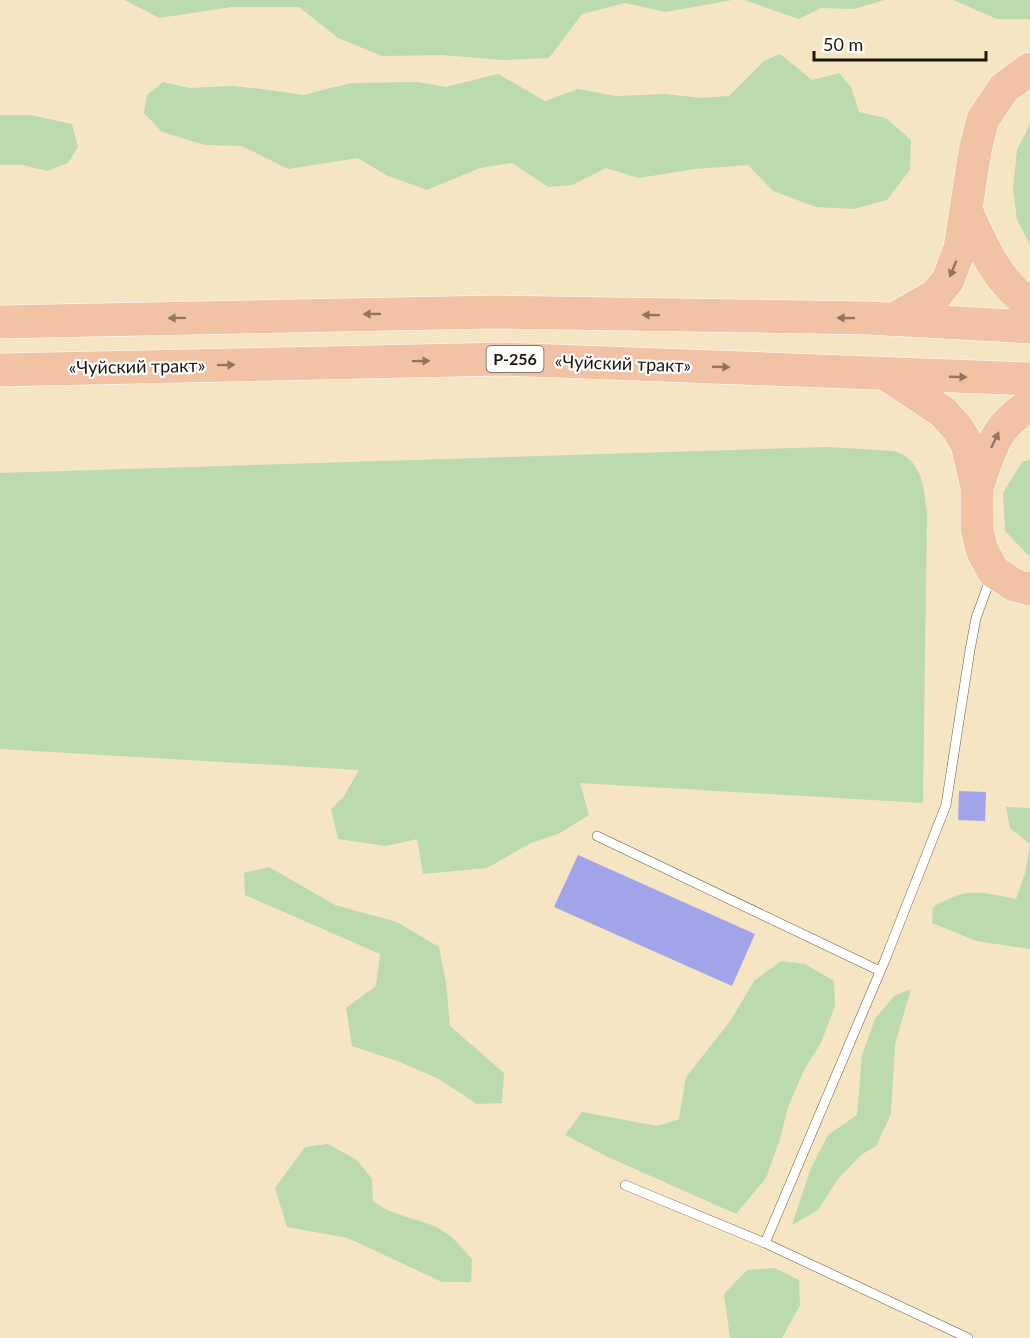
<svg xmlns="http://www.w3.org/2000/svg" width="1030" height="1338" font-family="Lato,sans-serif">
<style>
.green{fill:#bbdaae}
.building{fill:#a1a4e9}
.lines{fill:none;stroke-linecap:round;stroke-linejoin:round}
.lane-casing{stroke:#6b5d3e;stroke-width:10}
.highway-casing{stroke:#fff;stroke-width:34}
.lane{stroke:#fff;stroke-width:9}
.highway{stroke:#f2c2a5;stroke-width:33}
.oneway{fill:#92755f}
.labels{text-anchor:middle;stroke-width:4.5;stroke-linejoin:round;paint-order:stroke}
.shield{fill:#fff;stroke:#605d54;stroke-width:1.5}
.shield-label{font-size:16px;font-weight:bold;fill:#1c170a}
.street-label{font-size:18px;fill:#1c170a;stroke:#fff}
</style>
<rect width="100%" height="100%" fill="#f5e5c2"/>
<path class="green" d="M125 0H732L666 12 625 3 582 14 549 58 504 60 441 55 382 56 338 38 299 7H232L159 18Z
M744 0H884L854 9 821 8 799 19Z
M953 0H1030V19H997Z
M780 54 812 80 839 73 851 87 859 112 886 118 911 140 910 170 887 200 853 209 816 207 773 191 748 165 695 169 639 178 606 168 572 185 548 187 512 163 480 168 427 190 386 175 358 158 288 169 242 146 205 145 162 132 144 113 147 95 163 82 190 88 233 86 262 89 303 95 351 83 418 82 446 87 498 74 545 101 578 89 616 96 665 94 701 98 729 96 764 61Z
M0 115H30L72 124 78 147 68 163 47 171 23 165H0Z
M1030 124V244L1017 220 1013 189 1017 150Z
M827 447 894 451C923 460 924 488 927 514L923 803 580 783 589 815 560 833 531 843 487 868 423 874 417 839 386 846 338 839 331 809 344 796 359 770 0 749V473Z
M1030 459V557L1005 531 1003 493 1022 462Z
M1006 807 1030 808V844L1010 828Z
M1030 845V949L976 941 932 923 933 907C968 886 979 892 1016 899L1025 873Z
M269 867 335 905 397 922 439 947 446 983 450 1026 504 1073 502 1103 477 1104 439 1079 400 1062 352 1046 346 1008 376 986 380 954 245 895 244 873Z
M781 961 805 964 834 981 835 1006 821 1043 805 1068 788 1107 780 1139 766 1178 736 1214 608 1157 565 1135 582 1112 657 1126 679 1119 686 1077 731 1020 754 981Z
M911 989 895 1044 891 1114 876 1146 861 1155 838 1179 818 1210 792 1225 811 1168 828 1135 857 1115 862 1055 875 1019 894 996Z
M328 1144 357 1160 372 1179 373 1201C393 1217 416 1217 438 1228 452 1235 462 1248 472 1259L471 1282H442L348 1238 287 1227 275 1188 305 1147Z
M775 1268 799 1280 800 1305 782 1338H730L724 1294 747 1270Z"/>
<path class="building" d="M959 791 986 792 985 821 958 820Z
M578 855 755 934 732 986 554 907Z"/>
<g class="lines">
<g class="lane-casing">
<path id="lane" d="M597 836 880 971
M625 1185 765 1243
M968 1338 765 1243 885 960 946 805 970 650 976 618 991 577"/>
</g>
<g class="highway-casing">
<path id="highway" d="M967 212C983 247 997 282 1030 304
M892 320 936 295 948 280 960 248 975 151 983 119 1004 88 1030 69
M0 322 494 312 869 318 1030 327
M0 370 504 359 1030 379
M887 375 943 412 958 429 967 444 977 488V529L982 550 993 571 1014 585 1030 589
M977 488C990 451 994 426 1030 405"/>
</g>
<use href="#lane" class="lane"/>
<use href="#highway" class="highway"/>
</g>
<defs><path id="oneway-solid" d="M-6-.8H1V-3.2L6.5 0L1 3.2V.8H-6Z" transform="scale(1.5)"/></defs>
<g class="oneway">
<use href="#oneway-solid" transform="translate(953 269) rotate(112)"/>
<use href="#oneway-solid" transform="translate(372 314) rotate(179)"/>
<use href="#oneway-solid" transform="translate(651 315) rotate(-179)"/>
<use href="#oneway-solid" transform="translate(177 318) rotate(179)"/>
<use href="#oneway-solid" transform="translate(846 318) rotate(-179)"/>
<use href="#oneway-solid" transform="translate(421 361) rotate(-1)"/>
<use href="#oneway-solid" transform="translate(226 365) rotate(-1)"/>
<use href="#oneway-solid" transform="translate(721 367) rotate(2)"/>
<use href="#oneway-solid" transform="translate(958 377) rotate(2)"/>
<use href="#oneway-solid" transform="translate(995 440) rotate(-64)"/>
</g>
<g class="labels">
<rect class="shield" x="486.5" y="346" width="57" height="26" rx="4.5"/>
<g class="shield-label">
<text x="515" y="365">Р-256</text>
</g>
<g class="street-label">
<text transform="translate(623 364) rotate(2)" y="6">«Чуйский тракт»</text>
<text transform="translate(137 367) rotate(-1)" y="6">«Чуйский тракт»</text>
</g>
</g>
<path d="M814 51v9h172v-9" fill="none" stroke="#1c170a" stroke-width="3"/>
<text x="823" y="51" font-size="18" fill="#1c170a" stroke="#ffffff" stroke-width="4.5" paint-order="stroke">50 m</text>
</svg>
